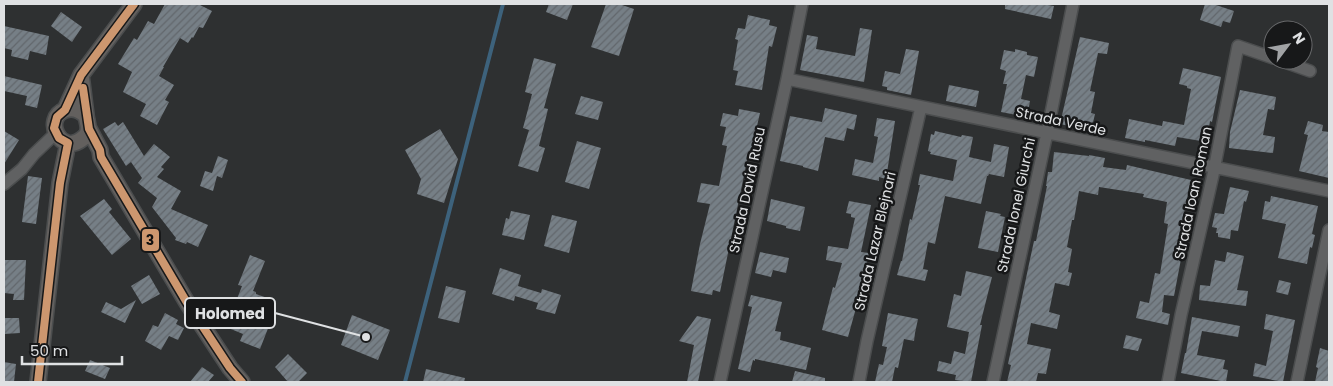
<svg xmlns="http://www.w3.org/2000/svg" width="1333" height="386" font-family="Poppins,sans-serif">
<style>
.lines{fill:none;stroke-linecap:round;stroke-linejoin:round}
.stream{stroke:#3d627c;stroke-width:4}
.building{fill:url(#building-hatch)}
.street-casing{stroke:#4b4d4e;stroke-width:14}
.secondary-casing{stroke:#4b4d4e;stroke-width:18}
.street{stroke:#606162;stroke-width:11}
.secondary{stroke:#63605e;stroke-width:15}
.bus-1-casing{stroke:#171819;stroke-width:11}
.bus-1{stroke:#cd976f;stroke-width:8}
.labels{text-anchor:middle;stroke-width:5;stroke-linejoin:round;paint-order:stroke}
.street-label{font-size:14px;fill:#dfe1e3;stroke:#171819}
.leader{fill:none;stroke:#dfe1e3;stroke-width:2}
.callout-dot{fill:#dfe1e3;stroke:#171819;stroke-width:2}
.callout{fill:#171819;stroke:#dfe1e3;stroke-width:2}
.callout-label{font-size:15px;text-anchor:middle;font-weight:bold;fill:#dfe1e3}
.line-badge{stroke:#171819;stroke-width:2}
.pale-badge-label{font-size:14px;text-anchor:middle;font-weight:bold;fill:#111}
</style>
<defs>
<pattern id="building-hatch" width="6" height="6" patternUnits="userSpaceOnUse" patternTransform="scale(1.25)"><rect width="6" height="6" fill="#767f86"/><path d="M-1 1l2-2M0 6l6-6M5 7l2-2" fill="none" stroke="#62676c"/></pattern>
</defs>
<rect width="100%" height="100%" fill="#2e3031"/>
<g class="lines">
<path class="stream" d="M405 382 503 4"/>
</g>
<path class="building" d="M165 4H198L212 11 203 28 199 27 193 38 192 37 188 43 180 38 163 67H164L159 76 174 85 165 100 169 102 157 125 140 116 146 104 123 92 132 72 118 64 134 38 137 40 148 21 154 24Z
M549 4H573L567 20 546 12Z
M606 4H619L634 9 619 56 591 47Z
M1005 4H1041L1054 6 1051 19 1005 9Z
M1205 4H1213L1234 11 1230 23 1223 21 1221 27 1200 20Z
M61 12 82 27 72 42 51 26Z
M748 15 770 20 769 25 777 27 772 47 769 46 762 90 735 85 738 71 733 70 738 40 735 39 738 28 745 29Z
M4 26 49 36 46 55 30 51 28 60 11 56 12 50 4 48Z
M860 28 872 30 864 82 800 70 807 35 818 37 816 49 855 56Z
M1080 37 1109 43 1107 54 1098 53 1090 91 1095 92 1091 113 1095 114 1091 131 1060 124Z
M906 49 919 51 911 95 887 90V87L882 86 885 71 900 74Z
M1015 49 1027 52V55L1038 57 1034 77 1026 75 1021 99 1030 101 1027 117 1001 112 1007 84H1003L1006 71 1000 69 1004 50 1015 52Z
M534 58 556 64 544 108 548 109 539 146 545 148 538 172 518 166 529 130 523 128 532 94 525 92Z
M1183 68 1221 77 1212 122 1210 121 1207 142 1177 137 1175 146 1145 140V142L1125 138 1129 119 1162 126 1163 121 1184 125 1191 89 1187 88V86L1179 84Z
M4 76 42 85 37 108 25 105 27 96 4 91Z
M949 85 979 91 976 107 946 101Z
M1240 90 1276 97 1274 110 1268 109 1263 135 1275 137 1273 153 1229 148 1230 132Z
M581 96 603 102 598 120 575 114Z
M825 108 857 115 854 130 847 128 844 141 825 137 818 171 803 167V166L780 161 790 116 822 122Z
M739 109 760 113 751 152 749 151 720 292 713 290 712 295 691 291 700 244 710 204 697 202 701 183 719 186 727 146 722 145 726 127 720 126 723 113 738 116Z
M877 118 895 121 886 179 879 177V181L852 175 855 159 873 163 878 137 874 136Z
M1308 121 1323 125 1322 131 1329 132V178L1299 171 1308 135 1304 134Z
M115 122 118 126 123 122 144 156 154 144 170 157 161 167 164 169 157 177 181 191 171 209 208 225 198 247 187 242 186 244 175 240 176 238 152 207 157 198 138 183 142 178 131 162 126 166 103 129Z
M440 129 458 159 444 203 417 194 421 179 405 150Z
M4 131 19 140 4 164Z
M935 131 961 137 962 135 973 137 969 157 991 162 994 144 1009 147 1004 177 989 174 988 176H987L981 204 945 196 935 244 928 242 923 269 928 270 925 281 897 275 901 261H902L910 219 912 220 920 185H918L920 174 953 181 957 160 930 154 931 152 928 151 931 134 934 135Z
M577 141 601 148 589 189 565 182Z
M1054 152 1089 156V155L1105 158 1103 167 1126 170 1127 165 1191 180 1184 213H1187L1182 243 1186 244 1184 259H1181L1174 296 1164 295 1162 312 1170 314 1168 325 1136 318 1140 301 1149 303 1155 273 1160 274 1168 224 1164 223 1167 202 1143 197 1144 194 1099 187 1098 195 1079 191 1074 220H1072L1067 247 1072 249 1068 272 1072 273 1069 286 1055 283 1049 312 1060 315 1057 329 1031 323 1027 344 1051 349 1046 374 1038 373 1036 382H1007L1011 365 1008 364 1029 264 1034 241H1036L1047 186H1046L1048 172H1052Z
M218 156 228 160 222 178 217 176 213 191 200 186 205 171 212 173Z
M28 176 42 178 36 224 22 222Z
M1230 187 1249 191 1246 202 1244 201 1238 231 1231 230 1230 239 1218 237V233H1216L1217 228 1212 227 1215 213 1224 214Z
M1271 196 1318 206 1312 234 1315 235 1312 248 1310 247 1307 264 1278 258 1286 224 1262 219 1265 201 1270 202Z
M104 199 112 209 109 212 131 239 112 255 80 216Z
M771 199 805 207 800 231 786 228V226L767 221Z
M849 201 871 205 861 252 869 253 867 263 858 296 860 297 857 308H856L848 337 822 330 833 287 835 288 842 263 826 260 828 246 848 249 855 218 851 217V214L846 213Z
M511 211 530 215 524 240 502 235 506 218 509 219Z
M986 211 1001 214 1000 216 1005 217 998 252 978 248Z
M552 215 577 221 569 253 544 246Z
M760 252 789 258 786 273 773 270 771 277 755 273Z
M1227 252 1244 256 1237 290 1248 291 1246 306 1199 300 1200 285 1210 286 1215 260 1225 262Z
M250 255 265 261 253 291 256 292V294L276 301 272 312 274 313 260 349 240 341 243 334 226 327 242 286 238 285Z
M4 260H26L24 300H13L14 294 4 293Z
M500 268 521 275 518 286 541 293 542 289 561 295 555 314 536 309 538 303 515 296 514 301 492 294Z
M966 271 992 277 980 325H982L971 382 955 380 956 375 937 371 939 361 951 364 954 351 965 354 969 332 947 327 954 294 961 296Z
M149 275 160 294 142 304 131 286Z
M1279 280 1291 283 1288 295 1276 292Z
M446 286 466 291 459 323 438 318Z
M751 295 782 302 775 331 781 332 780 340 811 348 806 370 755 359V361L753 360 750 372 738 369 752 307 748 306Z
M136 300 125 323 101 312 106 302 121 309Z
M165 313 178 320 176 324 184 328 178 340 169 336 161 350 145 341 153 325 158 327Z
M888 313 918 319 915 333 914 341 904 339 898 368 895 367 892 382H875L879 364 883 365 887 347 882 346Z
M1266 314 1295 320 1283 382 1253 376 1255 363 1266 366 1273 331 1264 329Z
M352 315 390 330 378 360 341 345Z
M697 316 711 319 698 382H687L694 345 679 341Z
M1192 317 1240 326 1238 337 1202 331 1197 355 1225 360 1223 369 1228 370 1226 382 1181 373 1185 353H1186Z
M4 318H19L20 333 4 334Z
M1126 335 1142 339 1138 351 1123 348Z
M1320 348 1329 351V382H1315L1318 368 1316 367Z
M288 354 307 373 298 382H288L275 367Z
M90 360 110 368 105 379 85 371Z
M4 362 16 364 14 382H4Z
M202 367 214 375 208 382H190Z
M426 369 465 378 464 382H423Z
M795 371 825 378V382H792Z"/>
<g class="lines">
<g class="street-casing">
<path id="street" d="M1279 60 1310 71
M787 79 1329 191
M4 184 22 169 34 154 56 133
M720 382 787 79 802 4
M859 382 867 341 921 107
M993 382 1047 133 1073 4
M1168 382 1181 315 1213 175 1238 46 1273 58
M1297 382 1329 230"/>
</g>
<g class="secondary-casing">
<path id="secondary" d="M81 75C83 88 84 101 86 114 86 119 89 125 88 130 88 134 85 137 82 139 61 156 42 119 65 110 73 107 80 110 86 116
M65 110 81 75 134 4
M89 129 100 150 101 157 186 301 230 368 242 382
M38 382 60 183 68 143"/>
</g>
<use href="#street" class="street"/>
<use href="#secondary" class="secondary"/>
<g class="bus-1-casing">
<path id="bus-1" d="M83 88 89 129 100 150 101 157 186 301 230 368 242 382
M38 382 60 183 68 143 59 138 54 128 57 117 65 110 81 75 134 4"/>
</g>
<use href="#bus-1" class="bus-1"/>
</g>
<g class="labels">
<g class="street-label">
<text transform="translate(1061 121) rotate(12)" y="5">Strada Verde</text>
<text transform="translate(747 190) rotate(-78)" y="5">Strada David Rusu</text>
<text transform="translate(1193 193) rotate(-78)" y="5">Strada Ioan Roman</text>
<text transform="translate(1016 205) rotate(-78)" y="5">Strada Ionel Giurchi</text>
<text transform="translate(875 241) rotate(-77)" y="5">Strada Lazar Blejnari</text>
</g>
</g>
<path class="leader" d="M366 337L275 313"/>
<circle class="callout-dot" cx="366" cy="337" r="5"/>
<rect class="callout" x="185" y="298" width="90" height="30" rx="5"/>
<g class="callout-label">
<text x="230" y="319">Holomed</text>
</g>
<rect class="line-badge" x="141" y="228" width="19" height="24" rx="5" fill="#cd976f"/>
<g class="pale-badge-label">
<text x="150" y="245">3</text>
</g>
<rect width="1333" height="386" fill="none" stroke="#dfe1e3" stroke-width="10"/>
<g transform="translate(1288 45) rotate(58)"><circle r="24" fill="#171819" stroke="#67686a"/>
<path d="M0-4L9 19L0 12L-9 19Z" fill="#a1a3a5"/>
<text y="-8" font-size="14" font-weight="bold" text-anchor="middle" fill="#dfe1e3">N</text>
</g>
<path d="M22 356v8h100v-8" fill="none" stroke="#dfe1e3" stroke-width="2.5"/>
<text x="30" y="356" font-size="15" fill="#dfe1e3" stroke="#171819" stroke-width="4" paint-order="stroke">50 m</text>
</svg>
